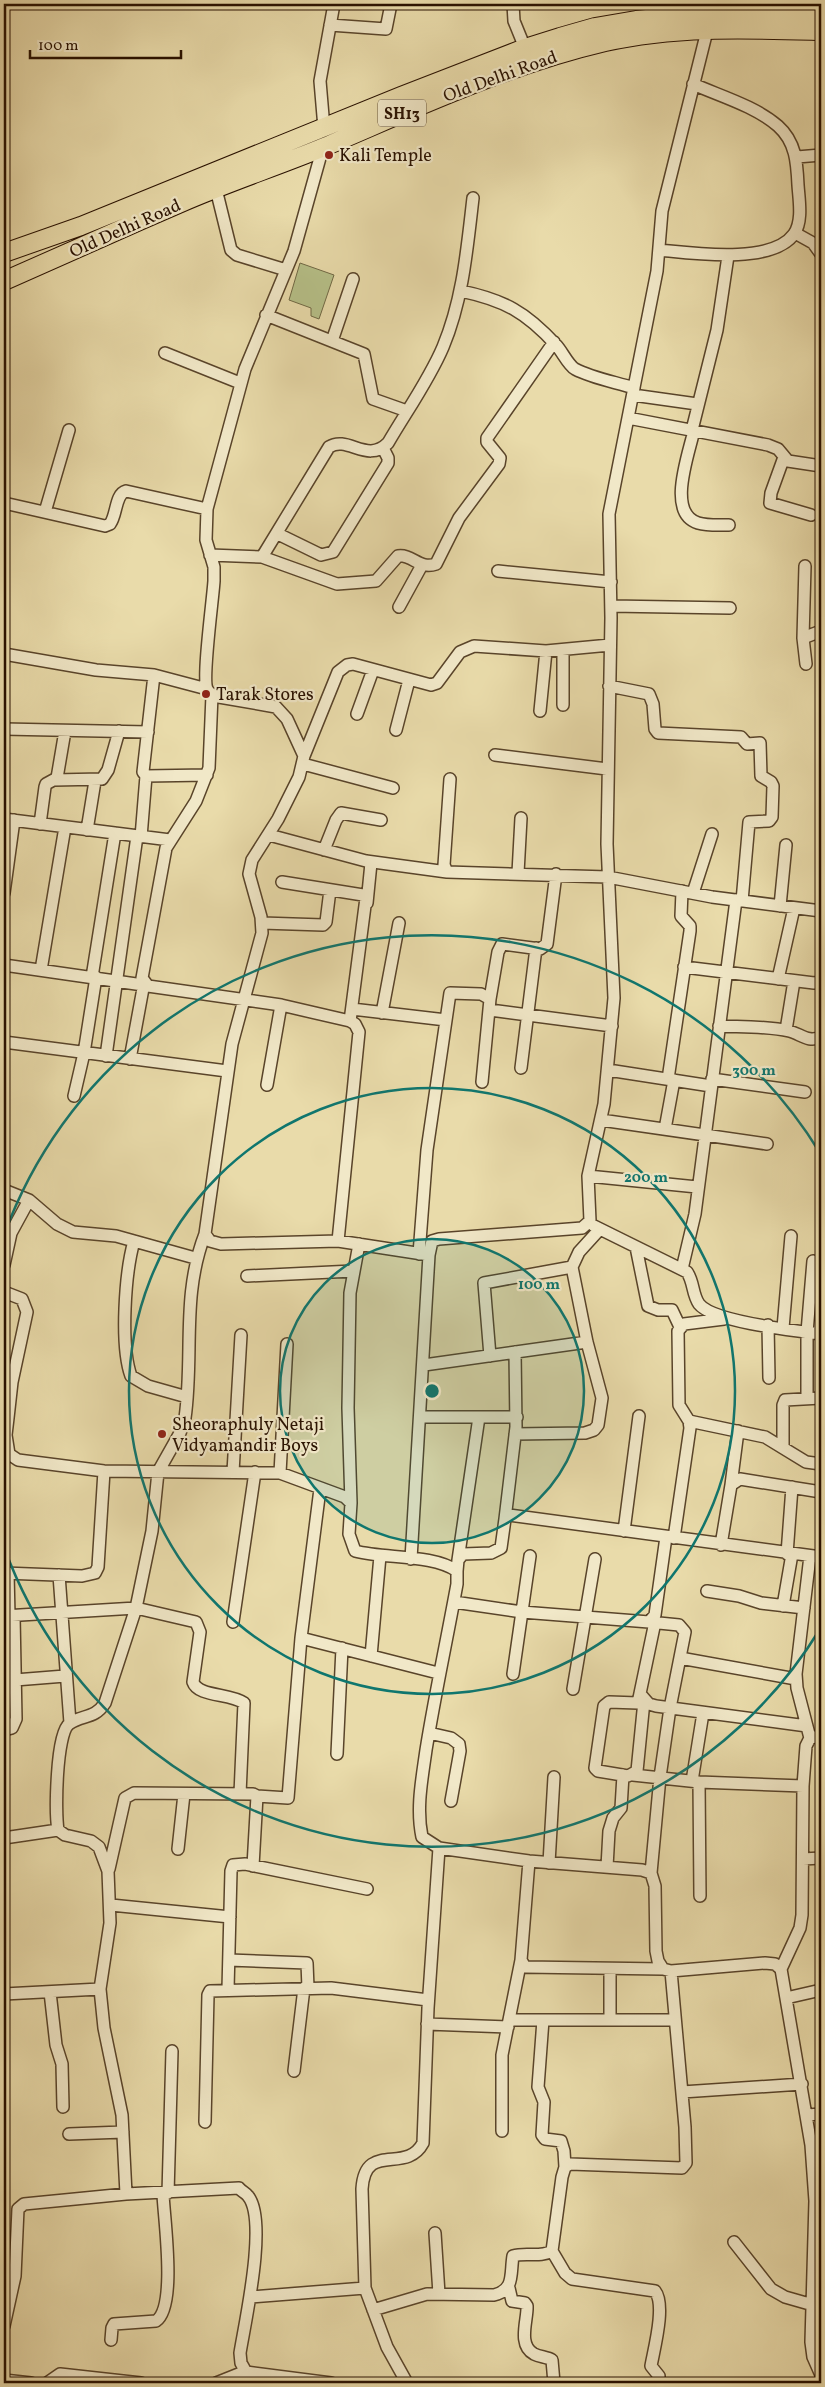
<svg xmlns="http://www.w3.org/2000/svg" width="825" height="2387" font-family="Vollkorn,serif">
<style>
.green{fill:#b6c088;stroke:#706844}
.lines{fill:none;stroke-linecap:round;stroke-linejoin:round}
.minor-casing{stroke:#59442a;stroke-width:14}
.primary-casing{stroke:#291100;stroke-width:20}
.minor{stroke:#f1e8c8;stroke-width:11}
.primary{stroke:#e9dbaa;stroke-width:18}
.ring{fill:none;stroke:#0f766e;stroke-width:2.5}
.poi-dot{fill:#8f2418;stroke:#f1e8c8;stroke-width:2}
.labels{text-anchor:middle;stroke-width:4.5;stroke-linejoin:round;paint-order:stroke}
.shield{fill:#f1e8c8;stroke:#65523c;stroke-width:1}
.shield-label{font-size:16px;font-weight:bold;fill:#291100}
.street-label{font-size:18px;fill:#291100;stroke:#f1e8c8}
.poi-label{font-size:18px;fill:#291100;stroke:#f1e8c8;text-anchor:start}
.centre{fill:#0f766e;stroke:#f1e8c8;stroke-width:2.5}
.ring-label{font-size:15px;text-anchor:middle;font-weight:bold;fill:#0f766e;stroke:#f1e8c8;stroke-width:4.5;stroke-linejoin:round;paint-order:stroke}
</style>
<rect width="100%" height="100%" fill="#e9dbaa"/>
<filter id="stains"><feTurbulence type="fractalNoise" baseFrequency=".004" numOctaves="4"/><feColorMatrix values="0 0 0 0 .2 0 0 0 0 .09 0 0 0 0 .02 0 0 0 .5 -.17"/></filter>
<radialGradient id="worn" r=".72"><stop offset=".6" stop-color="#630" stop-opacity="0"/><stop offset="1" stop-color="#630" stop-opacity=".3"/></radialGradient>
<path class="green" d="M300 263 334 275 319 319 311 316V308L289 300Z"/>
<g class="lines">
<g class="minor-casing">
<path id="minor" d="M513 4 514 21 525 48
M330 25 386 29 391 4
M324 128 320 81 334 4
M323 147 294 251 245 369 207 509 206 540 214 567V581C213 598 202 678 207 689 210 694 214 696 219 697L276 707 287 719 304 756 299 777 278 819 252 860 249 874 261 917 262 933 232 1044 205 1234 210 1241 221 1244 338 1241 429 1255
M797 157 821 155
M216 189 231 250 237 255 286 270
M795 233 813 243 821 254
M659 250C691 253 772 265 794 234 803 221 799 200 798 185 797 163 796 142 778 126 755 106 720 96 693 84
M461 291C504 300 526 312 556 345 562 351 568 365 575 369 592 378 615 382 634 388
M266 315 364 354 373 399 407 411
M332 341 353 279
M165 353 240 383
M633 395 697 404
M628 418 768 445 778 449 788 461 821 466
M692 430 717 330 728 256
M694 430C689 454 666 513 698 523 708 526 720 525 729 525
M784 457 771 493 770 503 811 515
M4 503 105 526 110 524C117 515 115 494 126 491L207 509
M45 512 69 430
M278 534 321 555 333 552 388 463V458L383 448
M210 555 262 557 329 447C348 435 367 464 388 443 406 412 429 380 443 347 463 299 467 249 473 198
M262 557 337 584 376 581 398 556C412 554 420 570 436 564L459 518 499 464 500 458 487 442V438L554 342
M498 571 611 582
M611 606 730 608
M399 607 422 565
M803 638 805 566
M4 654 96 670 154 675 207 689
M806 664 803 638 821 631
M154 675 143 772 146 776 207 775
M609 686 649 694 653 704 655 729 658 733 741 737 747 744 760 743 761 776 771 782 773 786 772 817 769 821 749 822 742 901
M212 695 209 768 196 801 166 848 142 978 148 986 281 1005 350 1021 355 1024 359 1032 338 1241
M563 705V650
M540 711 546 651
M357 714 373 670
M4 729 148 732
M396 730 409 680
M495 755 607 769
M304 756 338 672 347 665 353 664 431 685 437 683 460 652 474 646 546 651 610 645
M303 764 393 788
M450 779 444 865 447 872 608 877 712 897 821 911
M54 780 102 779 108 770 119 731
M4 819 170 840
M40 824 45 787 46 784 57 778 65 731
M87 830 95 781
M269 835 366 861 447 872
M141 837 146 776
M324 850 336 820 341 813 381 820
M518 873 521 818
M282 882 363 895 366 898 350 1021
M4 893 14 820
M693 893 712 834
M367 903 371 863
M780 906 786 845
M262 923 323 925 326 922 330 890
M4 965 143 985
M684 967 814 983 821 982
M41 970 65 827
M92 977 115 833
M778 979 794 908
M490 999 498 952 502 944 540 949 547 944 556 874
M352 1009 446 1020
M490 1010 612 1026
M382 1013 399 923
M719 1026C742 1027 767 1026 789 1031 801 1034 808 1043 821 1037
M786 1030 794 981
M4 1042 227 1071
M106 1056 137 836
M130 1059 144 983
M521 1068 536 948
M608 1070 711 1086
M668 1079 690 931V926L681 916 682 891
M712 1079 805 1092
M267 1085 281 1005
M74 1096 84 1053 96 977
M601 1120 767 1144
M665 1129 674 1080
M588 1176 697 1187
M4 1190 29 1200 57 1224 73 1232 116 1236 195 1258
M594 1226 687 1272C694 1282 692 1294 699 1304 713 1322 797 1331 821 1334
M134 1241C125 1273 120 1345 131 1376L148 1386 187 1397
M636 1247 648 1306 658 1310H672L680 1327
M419 1254 427 1150 450 993 481 994 490 999 482 1082
M4 1265 11 1233 29 1200
M682 1269 695 1214 736 900
M247 1276 353 1271
M4 1292 22 1299 27 1312 12 1382 8 1418 6 1435 9 1454 18 1460 104 1471 280 1473 345 1497 351 1503 349 1534 355 1551C385 1559 432 1554 457 1571V1584C447 1639 435 1694 426 1750 422 1779 416 1808 422 1837L439 1848 529 1861 642 1870 651 1873 655 1886 656 1951 658 1961 663 1969 671 1971 765 1963 775 1964 781 1969 811 2145 815 2201 811 2342 813 2357 821 2375
M768 1325 769 1378
M783 1328 791 1236
M819 1334 821 1316
M490 1356 484 1283 572 1267
M424 1365 587 1342
M807 1398V1332L813 1261
M421 1417H517
M689 1421 765 1437 806 1462 821 1464
M515 1434 585 1433 594 1430 598 1425 602 1398 587 1342 572 1267 579 1252 599 1230
M783 1447V1405L785 1400 821 1398
M233 1472 241 1335
M280 1473 287 1344
M731 1485 738 1431
M351 1503 348 1408 350 1293 359 1244
M505 1519 516 1427 515 1352
M624 1531 639 1416
M674 1538 690 1428 689 1421 679 1405 678 1331 684 1324 724 1319
M721 1545 731 1485 740 1479 821 1492
M787 1554 792 1487
M411 1559 429 1255 432 1241 439 1239 582 1228 590 1221 588 1176 604 1104 614 998 607 844 611 618 609 514 657 271 662 211 707 31
M458 1560 479 1417
M457 1571 458 1560 463 1554 491 1553 501 1548 505 1519 509 1515 821 1557
M4 1573 82 1576 95 1573 98 1567 104 1471
M8 1573 9 1616
M59 1575 70 1723
M707 1591 739 1596 761 1603 804 1608
M454 1602 522 1612 649 1622 655 1615 666 1537
M783 1606 792 1554
M4 1616 136 1608 196 1622 200 1632 193 1682C198 1697 230 1693 244 1703L240 1794
M233 1622 255 1472
M649 1622 679 1625 685 1632 670 1708 660 1777 651 1873
M301 1638 438 1673
M371 1656 380 1556
M680 1658 796 1679
M513 1674 530 1556
M15 1680 65 1676
M573 1689 595 1559
M642 1696 649 1704 656 1706 807 1726
M644 1701 637 1771 628 1776 598 1771 595 1768 604 1706 609 1702 638 1703 655 1622
M4 1730 12 1728 16 1719 14 1616
M429 1733 451 1738 459 1744 460 1751 451 1801
M810 1738 797 1688 796 1674 810 1556
M337 1754 342 1648
M633 1775 699 1782 803 1786
M692 1781 703 1713
M699 1782 700 1896
M257 1796 288 1798 301 1638 320 1489
M4 1838 58 1830
M178 1849 184 1794
M803 1859 821 1858
M529 1861 521 1960 525 1967 663 1969
M549 1863 554 1777
M607 1867 609 1831 613 1818 621 1808 623 1775
M109 1869 125 1798 134 1793 253 1794 257 1796 253 1866
M111 1905 230 1917
M229 1960 307 1963 308 1988
M781 1969 800 1928 802 1915 803 1786 806 1746 810 1738 821 1736
M228 1989 231 1871 233 1865 245 1864 367 1889
M50 1992 56 2045 62 2064 63 2107
M4 1994 100 1989
M786 1998 821 1990
M509 2020H675
M543 2020 538 2087 544 2102 542 2135 545 2139 561 2141 564 2151 565 2167
M610 2020V1970
M427 2024 508 2027
M294 2071 304 1988
M682 2092 802 2084
M807 2115 821 2114
M205 2122 208 1995 210 1991 331 1988 428 2000
M502 2131V2055L521 1960
M69 2134 123 2132
M168 2193 172 2051
M126 2194 122 2115 104 2028 100 1989 110 1923 108 1871 99 1847 91 1841 65 1835 58 1830C55 1813 56 1734 69 1724 82 1714 94 1720 105 1703L136 1608 152 1531 158 1472 180 1433 185 1418C194 1355 181 1296 205 1234
M435 2233 439 2294
M734 2242 771 2289 785 2297 813 2305
M552 2251 565 2273 572 2279 655 2291C666 2305 654 2349 651 2366L659 2376 658 2383
M509 2288 512 2301 525 2303 527 2306C528 2319 517 2345 534 2354 540 2357 547 2357 552 2360L554 2383
M250 2297 365 2288
M373 2310 427 2294 494 2295C515 2290 510 2274 513 2256 526 2252 540 2258 552 2251L562 2177 565 2167 570 2164 682 2168 686 2163 685 2127 671 1971
M4 2326 15 2276 18 2209 24 2204 126 2194 239 2188C241 2191 246 2193 248 2196 268 2220 245 2322 240 2353L241 2363 246 2372 331 2383
M111 2340 112 2328 114 2324 156 2321C177 2307 164 2219 163 2194
M4 2380 31 2383
M47 2383 60 2374 141 2383
M216 2383 246 2371
M407 2383 387 2347 365 2288 362 2189C365 2140 406 2175 423 2143L428 2008 439 1848"/>
</g>
<g class="primary-casing">
<path id="primary" d="M4 253 81 226 401 96 525 48 560 37 595 27 636 20 678 16 821 15
M4 281C63 255 123 228 183 202 229 182 278 166 324 147 416 108 507 65 605 42 675 26 750 29 821 31"/>
</g>
<use href="#minor" class="minor"/>
<use href="#primary" class="primary"/>
</g>
<circle cx="432" cy="1391" r="152" fill="#0f766e" fill-opacity=".12"/>
<g class="ring">
<circle cx="432" cy="1391" r="152"/>
<circle cx="432" cy="1391" r="303"/>
<path d="M820 1629A455 455 0 0 1 4 1547M4 1235A455 455 0 0 1 820 1153"/>
</g>
<g class="poi-dot">
<circle cx="329" cy="155" r="5"/>
<circle cx="206" cy="694" r="5"/>
<circle cx="162" cy="1434" r="5"/>
</g>
<g class="labels">
<rect class="shield" x="378" y="99.5" width="48" height="27" rx="4"/>
<g class="shield-label">
<text x="402" y="119">SH13</text>
</g>
<g class="street-label">
<text transform="translate(500 76) rotate(-20)" y="6">Old Delhi Road</text>
<text transform="translate(125 228) rotate(-24)" y="6">Old Delhi Road</text>
</g>
<g class="poi-label">
<text x="339" y="161">Kali Temple</text>
<text x="216" y="700">Tarak Stores</text>
<text x="172" y="1430">Sheoraphuly Netaji<tspan x="172" dy="21">Vidyamandir Boys</tspan></text>
</g>
</g>
<circle cx="432" cy="1391" r="8" class="centre"/>
<g class="ring-label">
<text x="754" y="1075">300 m</text>
<text x="646" y="1182">200 m</text>
<text x="539" y="1289">100 m</text>
</g>
<rect width="825" height="2387" fill="none" stroke="#e9dbaa" stroke-width="20"/>
<rect x="5" y="5" width="815" height="2377" fill="none" stroke="#291100" stroke-width="2.5"/>
<rect x="10" y="10" width="805" height="2367" fill="none" stroke="#291100"/>
<path d="M30 50v8h151v-8" fill="none" stroke="#291100" stroke-width="2.5"/>
<text x="38" y="50" font-size="15" fill="#291100" stroke="#f1e8c8" stroke-width="4" paint-order="stroke">100 m</text>
<rect width="100%" height="100%" filter="url(#stains)"/>
<rect width="100%" height="100%" fill="url(#worn)"/>
</svg>
